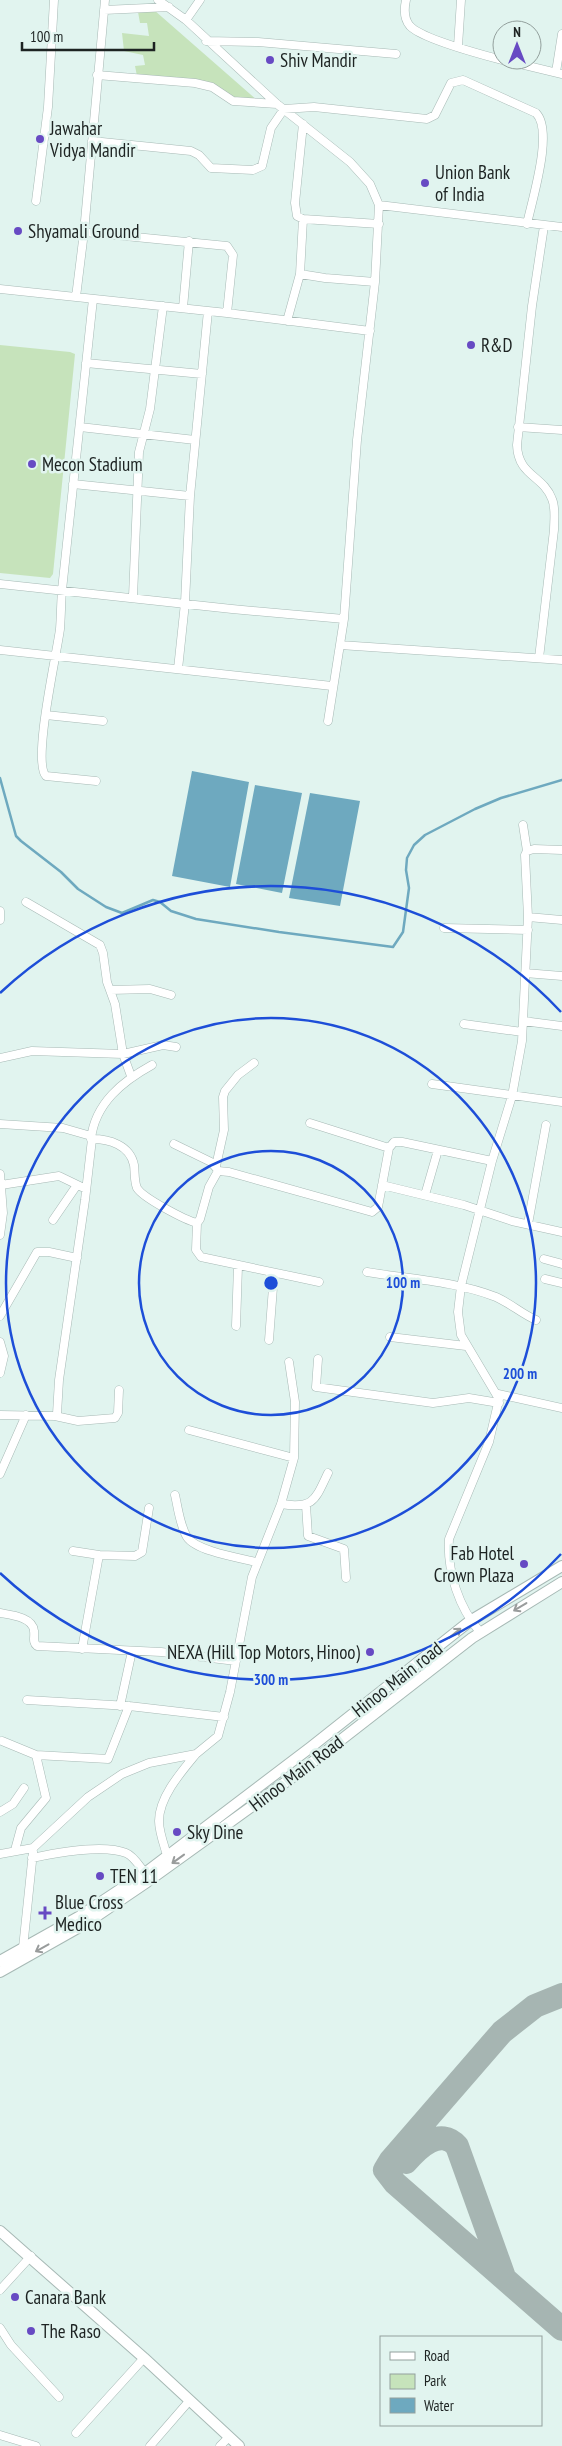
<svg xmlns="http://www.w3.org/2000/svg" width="562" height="2446" font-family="'PT Sans Narrow',sans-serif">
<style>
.green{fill:#c6e3bb}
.water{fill:#6ea9bf}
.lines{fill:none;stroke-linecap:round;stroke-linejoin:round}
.stream{stroke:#6ea9bf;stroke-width:2.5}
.taxiway{stroke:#a6b5b2;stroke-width:24}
.minor-casing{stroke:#a7b9b5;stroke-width:9}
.secondary-casing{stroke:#a7b9b5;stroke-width:12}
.minor{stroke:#fff;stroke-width:8}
.secondary{stroke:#fff;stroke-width:10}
.oneway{stroke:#999c9c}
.ring{fill:none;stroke:#1d4ed8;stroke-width:2.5}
.poi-dot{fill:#674ac3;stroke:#e1f4ef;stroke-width:2}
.labels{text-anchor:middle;stroke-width:5;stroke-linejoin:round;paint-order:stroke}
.poi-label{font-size:19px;fill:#1d2322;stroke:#e1f4ef;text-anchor:start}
.street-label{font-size:19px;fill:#1d2322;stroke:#e1f4ef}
.centre{fill:#1d4ed8;stroke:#e1f4ef;stroke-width:2.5}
.ring-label{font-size:15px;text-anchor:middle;font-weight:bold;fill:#1d4ed8;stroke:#e1f4ef;stroke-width:5;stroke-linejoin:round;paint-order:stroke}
</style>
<rect width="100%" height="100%" fill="#e1f4ef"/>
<path class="green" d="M154 10 257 100 231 97 215 87 137 76 135 66 145 65 143 55 124 51 122 33 149 36 147 23H140L138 12Z
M0 345 70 352 75 354 53 574 50 578 0 573Z"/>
<path class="water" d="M192 771 249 782 230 887 172 876Z
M255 785 302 793 282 893 236 884Z
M310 793 360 801 340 906 289 898Z"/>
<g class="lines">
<path class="stream" d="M0 778 16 836 21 841 61 872 78 889 106 907 122 913 153 900 160 902 171 911 196 919 279 932 393 947 403 932 409 888 406 870 407 858 414 845 425 835 475 809 501 798 562 780"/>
<path class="taxiway" d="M562 1995 535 2006 502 2032 391 2160 385 2170 395 2183 562 2329
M406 2162C419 2147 440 2127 457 2146L504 2277"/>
<g class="minor-casing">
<path id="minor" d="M158 0 186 20 277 104 350 162 370 184 379 205 375 282 357 440 344 619 328 721
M406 0C404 9 404 19 410 26 422 39 483 55 502 60
M104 10 169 7
M186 20 200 0
M206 41 258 42 396 54
M458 46 461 0
M503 60 562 74
M556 72 562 34
M97 75 195 83 212 87 233 101 277 104
M303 124 295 203 297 216 303 219 379 224
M92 141 191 151 199 155 211 168 253 170 262 166 271 128 284 109 314 107 427 119 435 115 451 83 463 80 536 113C554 131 532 200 527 224
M36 201 48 107 54 0
M379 205 562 227
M303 219 300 274 325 278 375 282
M84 232 227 246 233 255 227 313
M0 289 227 313 370 331
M76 297 84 232 105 0
M93 299 62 590C61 603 61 616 60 629 57 653 32 762 46 776L96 781
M183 308 189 241
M287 321 300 274
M86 363 202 374
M80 427 195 440
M518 427 562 430
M73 484 190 496
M0 584 232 609 344 619
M133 597 139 452 150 409 163 306
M340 645 562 660
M0 650 332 686
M539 658 554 530C554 520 556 508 552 499 543 475 518 476 517 445L532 306 544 226
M178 669 185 603 190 496 208 311
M46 715 103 721
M523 825 527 851
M26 902 100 945 103 953 107 982 115 1004 123 1054 131 1076
M0 911V920
M528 917 562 920
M444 928 528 930
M525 973 562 976
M110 990 150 989 171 995
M523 1021 562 1026
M464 1024 522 1032
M0 1058 32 1051 123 1054 163 1045 176 1047
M432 1084 562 1102
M310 1123 389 1148
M0 1124 63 1128 91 1136
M91 1139C95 1103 123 1081 152 1065
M174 1144 211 1162 217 1169
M216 1166 224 1130 223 1097 225 1091 238 1075 254 1063
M0 1174 3 1213 0 1235
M1 1185 59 1176 86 1189
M382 1185 464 1205 512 1221 562 1232
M425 1195 438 1150
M53 1220 77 1185
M197 1223 196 1250 201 1257 319 1282
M528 1224 546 1125
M544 1259 562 1264
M367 1272C409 1279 455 1281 496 1297 510 1303 522 1314 536 1320
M545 1279 562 1283
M0 1316 37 1252H49L77 1258
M236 1326 238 1266
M390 1337 466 1346
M269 1340 274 1274
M0 1342 4 1356 0 1373
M318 1359 316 1387 433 1403 469 1398 499 1403
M498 1394 562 1408
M0 1415 55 1416 57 1414 59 1380 85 1200 92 1139C109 1139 130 1145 134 1165 135 1172 134 1181 137 1188 143 1198 185 1220 197 1223L200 1219 209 1187 218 1171 229 1172 372 1212 378 1207 389 1148 394 1142H402L492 1161
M55 1416 78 1421 115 1418 118 1413 119 1390
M189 1430 294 1458
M0 1474 26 1415
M175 1495C178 1508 180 1526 187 1537 196 1551 240 1558 256 1562
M281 1504C314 1509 315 1500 328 1473
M306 1505 308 1536 344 1549 346 1578
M73 1551 99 1555 82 1649
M99 1555 135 1556 142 1552 149 1508
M0 1613C11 1615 33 1617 34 1631 35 1637 32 1642 37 1646L161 1652 236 1661
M480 1632C459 1608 447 1572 449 1539L489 1442 499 1399 461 1335 458 1312 461 1286 492 1161 512 1096 522 1041 528 917 525 855 527 851 534 849 562 850
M27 1700 129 1706 224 1717
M120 1706 132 1651
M2 1741 36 1755 108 1759 129 1706
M0 1812 13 1804 24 1788
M15 1850 21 1828 46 1798 36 1755
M0 1854 33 1848 88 1797 122 1774 149 1763 196 1754 218 1736 230 1692 252 1577 281 1504 294 1458 295 1402 289 1362
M167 1855C164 1845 159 1832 159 1821 159 1797 182 1771 196 1754
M32 1858C55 1853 104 1844 126 1853 134 1856 140 1867 145 1873
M23 1948 33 1852
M0 2290 31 2256
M0 2328 11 2345 59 2397
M76 2433 144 2358
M0 2435 36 2446
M150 2446 190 2400
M220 2446 229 2437"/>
</g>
<g class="secondary-casing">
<path id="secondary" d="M0 1961 80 1916 145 1873 311 1747 470 1621 562 1566
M0 1972 85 1924 147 1882 301 1771 472 1638 562 1582
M0 2231 144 2358 239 2446"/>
</g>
<use href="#minor" class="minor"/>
<use href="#secondary" class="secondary"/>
</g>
<defs><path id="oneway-shaft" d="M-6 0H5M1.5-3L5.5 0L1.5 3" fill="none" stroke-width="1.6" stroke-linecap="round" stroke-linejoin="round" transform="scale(1.25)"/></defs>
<g class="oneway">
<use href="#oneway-shaft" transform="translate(520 1607) rotate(149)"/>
<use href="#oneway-shaft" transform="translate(455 1633) rotate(-39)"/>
<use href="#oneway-shaft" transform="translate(178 1859) rotate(144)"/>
<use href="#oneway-shaft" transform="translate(42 1948) rotate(151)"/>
</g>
<g class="ring">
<circle cx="271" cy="1283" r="132"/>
<circle cx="271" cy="1283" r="265"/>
<path d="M561 1554A397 397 0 0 1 0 1573M0 993A397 397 0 0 1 561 1012"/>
</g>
<g class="poi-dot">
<circle cx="270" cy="60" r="5"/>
<circle cx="40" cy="139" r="5"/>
<circle cx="425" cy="183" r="5"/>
<circle cx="18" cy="231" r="5"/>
<circle cx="471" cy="345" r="5"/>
<circle cx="32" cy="464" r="5"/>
<circle cx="524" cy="1564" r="5"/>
<circle cx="370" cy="1652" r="5"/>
<circle cx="177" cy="1832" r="5"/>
<circle cx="100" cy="1876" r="5"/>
<path d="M42.5 1905.5h5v5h5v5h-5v5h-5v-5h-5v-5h5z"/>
<circle cx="15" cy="2297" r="5"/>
<circle cx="31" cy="2331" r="5"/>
</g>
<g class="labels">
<g class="poi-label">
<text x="280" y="67">Shiv Mandir</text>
<text x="50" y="135">Jawahar<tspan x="50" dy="22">Vidya Mandir</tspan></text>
<text x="435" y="179">Union Bank<tspan x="435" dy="22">of India</tspan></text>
<text x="28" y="238">Shyamali Ground</text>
<text x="481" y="352">R&amp;D</text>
<text x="42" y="471">Mecon Stadium</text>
<text x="514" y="1560" text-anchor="end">Fab Hotel<tspan x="514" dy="22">Crown Plaza</tspan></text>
<text x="360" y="1659" text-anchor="end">NEXA (Hill Top Motors, Hinoo)</text>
<text x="187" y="1839">Sky Dine</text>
<text x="110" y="1883">TEN 11</text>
<text x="55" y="1909">Blue Cross<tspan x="55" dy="22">Medico</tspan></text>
<text x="25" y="2304">Canara Bank</text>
<text x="41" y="2338">The Raso</text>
</g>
<g class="street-label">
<text transform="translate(397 1679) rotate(-38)" y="7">Hinoo Main road</text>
<text transform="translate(296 1773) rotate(-37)" y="7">Hinoo Main Road</text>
</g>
</g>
<circle cx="271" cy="1283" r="8" class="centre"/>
<g class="ring-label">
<text x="403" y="1288">100 m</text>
<text x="520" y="1379">200 m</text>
<text x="271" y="1685">300 m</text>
</g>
<rect x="380" y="2336" width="162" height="90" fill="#e1f4ef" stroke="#93a09d"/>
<rect x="390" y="2352" width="25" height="8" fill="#ffffff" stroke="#93a09d"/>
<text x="424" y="2361" font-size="15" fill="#1d2322">Road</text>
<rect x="390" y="2374" width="25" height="15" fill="#c6e3bb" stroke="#93a09d"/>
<text x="424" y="2386" font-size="15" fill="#1d2322">Park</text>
<rect x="390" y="2398" width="25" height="15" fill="#6ea9bf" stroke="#93a09d"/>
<text x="424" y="2411" font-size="15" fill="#1d2322">Water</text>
<g transform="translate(517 45)"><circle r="24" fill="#e1f4ef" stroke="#93a09d"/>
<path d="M0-4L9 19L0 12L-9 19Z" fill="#674ac3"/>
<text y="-8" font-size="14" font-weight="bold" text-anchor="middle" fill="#1d2322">N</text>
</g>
<path d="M22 42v8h132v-8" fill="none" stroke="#1d2322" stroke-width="2.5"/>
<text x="30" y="42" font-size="15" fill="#1d2322" stroke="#e1f4ef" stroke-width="4" paint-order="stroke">100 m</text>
</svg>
